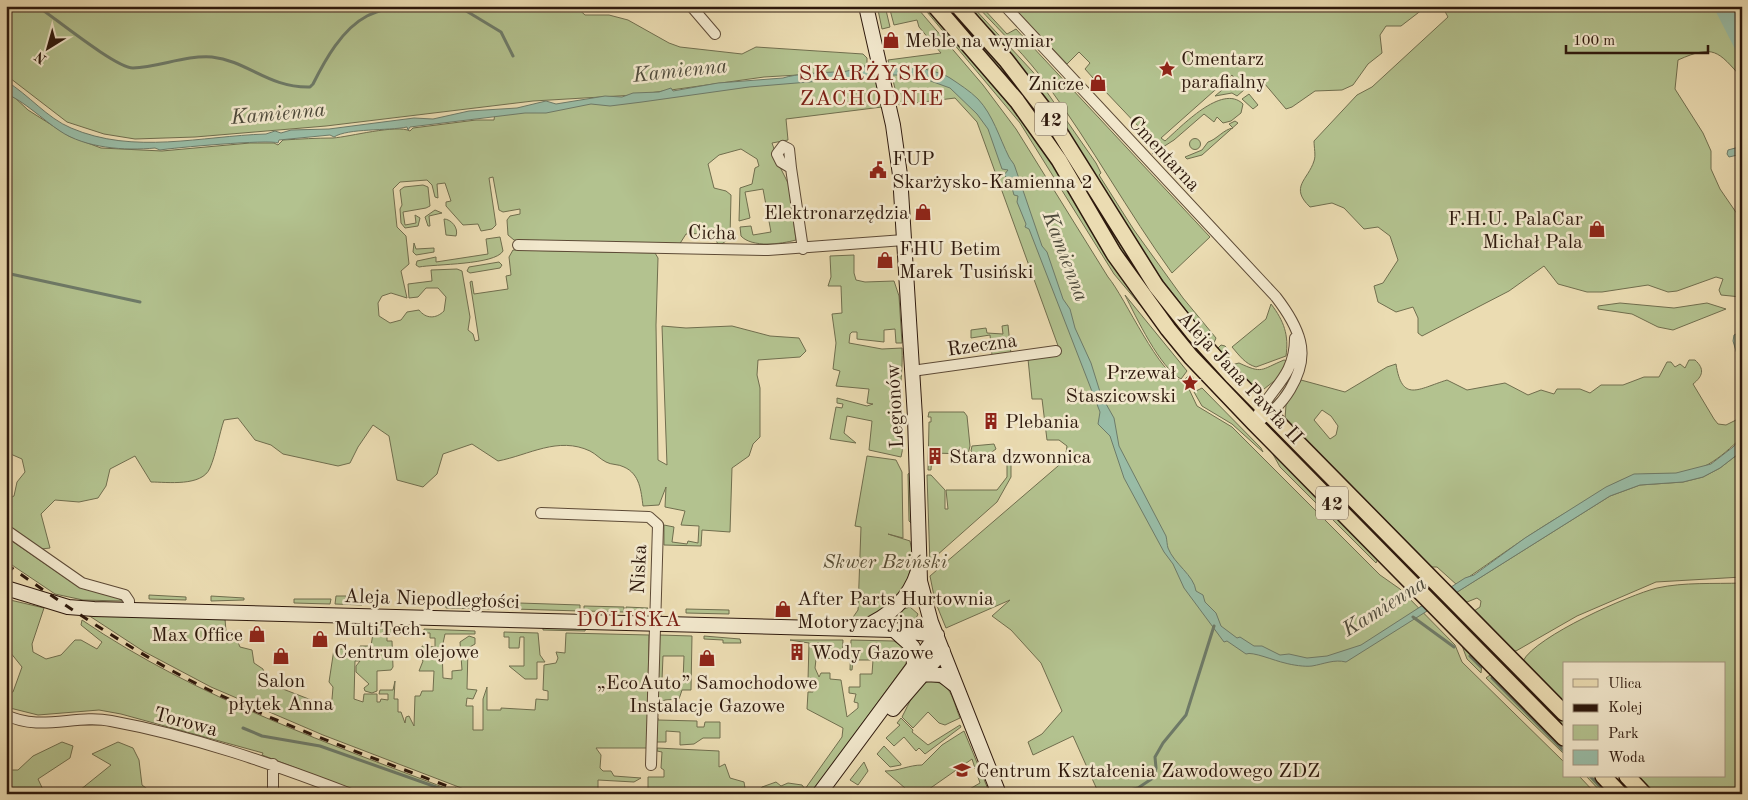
<svg xmlns="http://www.w3.org/2000/svg" width="1748" height="800" font-family="'Old Standard TT',serif">
<style>
.green{fill:#b3c28f;stroke:#706e4e;fill-rule:evenodd}
.water{fill:#99bca6;stroke:#6e7b69}
.lines{fill:none;stroke-linecap:round;stroke-linejoin:round}
.stream{stroke:#6e7b69;stroke-width:3}
.river{stroke:#99bca6;stroke-width:18}
.street-casing{stroke:#5d4a36;stroke-width:12}
.secondary-casing{stroke:#2e190d;stroke-width:16}
.primary-casing{stroke:#2e190d;stroke-width:18}
.street{stroke:#f2e8cd;stroke-width:10}
.secondary{stroke:#f2e8cd;stroke-width:14}
.primary{stroke:#ebdcb2;stroke-width:15}
.rail{stroke:#2e190d;stroke-width:3;stroke-dasharray:9 9;stroke-linecap:butt}
.labels{text-anchor:middle;stroke-width:5;stroke-linejoin:round;paint-order:stroke}
.shield{fill:#f2e8cd;stroke:#695747;stroke-width:1}
.shield-label{font-size:19px;font-weight:bold;fill:#2e190d}
.poi-label{font-size:20px;fill:#2e190d;stroke:#f2e8cd;text-anchor:start}
.street-label{font-size:20px;fill:#2e190d;stroke:#f2e8cd}
.park-label{font-size:20px;font-style:italic;fill:#564c34;stroke:#f2e8cd}
.water-label{font-size:21px;font-style:italic;fill:#4e4a3b;stroke:#f2e8cd}
.neighbourhood-label{font-size:21px;letter-spacing:1px;fill:#7a1f14;stroke:#f2e8cd}
.quarter-label{font-size:22px;letter-spacing:1px;fill:#7a1f14;stroke:#f2e8cd}
</style>
<rect width="100%" height="100%" fill="#ebdcb2"/>
<filter id="stains"><feTurbulence type="fractalNoise" baseFrequency=".004" numOctaves="4"/><feColorMatrix values="0 0 0 0 .2 0 0 0 0 .09 0 0 0 0 .02 0 0 0 .5 -.17"/></filter>
<radialGradient id="worn" r=".72"><stop offset=".6" stop-color="#630" stop-opacity="0"/><stop offset="1" stop-color="#630" stop-opacity=".3"/></radialGradient>
<path class="green" d="M6 6H575L585 15H609L628 20 669 43 680 47 742 54 756 47 863 54 867 58V65L849 72 764 77 635 95 533 101 326 126 195 137 135 139 104 134 67 122 6 75Z
M885 6 890 27 882 29 878 10Z
M889 6 919 10 983 85 1016 129 1108 277C1125 297 1160 377 1183 381L1190 374 1197 383 1188 387 1197 406 1232 427 1380 575 1400 589 1455 645 1462 662 1564 762V776H1579L1596 794H1099L1073 736 1033 755 1028 742 1042 734 1062 711 1041 663 1011 630 992 616 1010 600 946 628 935 601 930 576 1065 460 1067 446 1059 440H1047L1042 399H1032L1028 359 1061 354 977 122 955 98 899 105 888 60 941 53 919 27 917 20 894 25Z
M922 6H929L1001 91 1031 131 1167 337 1114 274 1020 123Z
M943 6H950L993 54 1056 136 1161 304 1131 267 1009 81Z
M967 6H972L1033 72 1096 163 1101 173 1099 175 1134 230 1183 298 1216 338 1213 345 1147 260 1060 121Z
M977 6H981L1007 34 1016 29 1210 237 1172 273C1128 212 1092 146 1048 86 1027 57 1001 32 977 6Z
M1012 6H1427L1401 26H1386L1380 35 1382 53 1368 64 1353 85 1342 90 1315 91 1292 107 1286 109 1259 77 1237 96 1232 93 1215 96 1235 79 1232 75 1161 138 1165 141C1181 127 1222 83 1243 104L1241 113 1231 121 1223 123 1217 117 1214 122 1204 114 1174 140 1152 154 1158 147 1104 90 1107 87 1096 75 1093 78 1085 69 1090 63 1079 52 1067 64Z
M1442 6H1742V78C1718 51 1714 44 1678 60L1675 89 1703 133 1711 151V169L1720 189 1742 221 1741 297 1721 295 1719 290 1723 279 1716 277 1677 291 1668 292 1648 285 1602 292H1587L1558 284 1544 266 1509 291 1422 336 1418 333V318L1413 307 1396 312 1378 302 1374 286 1383 283 1398 260 1390 236 1378 227 1364 229 1344 208 1332 203 1310 207C1289 187 1308 180 1314 161 1316 156 1314 147 1314 141L1357 95 1372 87 1448 17Z
M875 77 882 107 786 119 788 140 772 143 781 169 789 185 796 240C781 244 752 248 741 236L740 227 751 226 753 235 771 232 763 189 745 192 750 218 739 221 740 188 752 184 755 168 759 166 757 159 741 149 719 155 708 164 714 188 726 191 731 195 730 238 719 246 712 233 686 234 679 245 514 240 508 235 507 220 510 216 520 214V209L503 212 499 210 493 177 489 178 496 225 492 229 481 231 478 224 463 225 446 206V202L451 201 445 183 437 184 438 198 435 197 432 185 427 180 400 182 393 189 397 227 406 236 409 264 401 271 407 298 391 293 382 296 378 303 379 316 390 323 401 320 407 312 419 310C426 319 436 319 444 311L446 297 438 288H426L418 297 409 298 408 284 432 281 431 270 457 269 462 271 470 317 468 330 473 334 475 341 479 340 470 282 472 281 474 294 508 289 506 276 511 275 509 257 513 250 655 253 658 258 656 325 658 460 667 465 662 326 686 328 732 326 770 336 799 338 806 351 800 357 758 360 757 375 760 388V437L753 444 749 456 732 468 730 532 702 530 701 546 664 545V525L674 527 672 542 687 544 688 541 698 543 699 526 681 525 685 511 665 507 666 487 659 505 643 506C641 491 640 474 624 467 619 464 611 465 606 462 600 459 596 454 590 451 558 436 529 455 498 461L472 444 443 454 437 474 423 487 397 480 389 436 373 425 358 447 350 463 338 466 283 454 271 445 255 440 238 418 224 420C219 435 216 454 210 468 202 487 167 482 151 482L135 456 110 469 106 486 98 498 79 502 55 500 41 514 50 548 33 550 6 529V500L14 496 17 482 25 472 22 459 6 452V94L13 96 28 110 69 136 101 148 162 151 250 143H274L278 145 283 140C300 139 317 138 333 138 349 137 397 124 410 131L413 128 476 120H494L495 113 783 83Z
M1249 94 1258 105 1253 109 1242 99Z
M1235 121 1238 123 1202 155 1187 159 1185 157 1202 150 1208 142C1216 140 1224 129 1233 128L1229 124Z
M1189.5 144a5.5 5.5 0 1 1 11 0a5.5 5.5 0 1 1-11 0Z
M423 185 428 187 430 206 426 208 403 212 405 225 416 223 415 215 420 218 418 226 405 228 401 223 400 209 402 205 400 190 404 187Z
M435 210 442 213 429 216 430 226H428L425 217Z
M444 219C451 219 459 228 456 236L446 235Z
M500 237 503 251C495 265 435 264 419 267L416 265 417 261 436 257V262L488 254 486 239Z
M414 243 416 249 434 248V252L416 255 413 252Z
M854 255V273L856 280 865 282 894 281 899 296 902 343H896L895 329 884 330V342L857 339V332H852L850 334 849 343 882 349 902 348C903 368 900 387 899 407 898 424 906 440 901 457L869 450 872 421 847 416 844 433 856 443 830 439 836 407 842 408 843 404 837 403V398L867 406 873 404 867 403 869 389 836 386 840 371 833 369 836 343 832 314 842 313 841 286H828L831 277 830 256Z
M499 262 502 265 500 268 470 273 467 271 469 267Z
M1125 295 1187 371 1181 379C1160 368 1136 317 1125 295Z
M1620 303 1674 308 1707 303 1726 309 1673 330 1658 327 1632 314 1598 309V306Z
M1271 304C1284 321 1289 335 1286 356L1256 367C1245 364 1239 355 1232 347L1266 319Z
M1008 325 1011 354 992 355 990 335 971 338V330L986 328 987 333 1003 334 1002 326Z
M1221 345 1225 346 1231 353 1227 361 1217 349Z
M1284 360 1288 361 1278 378 1264 389 1249 385 1231 365 1239 363C1263 374 1260 370 1284 360Z
M1689 360H1695C1705 369 1703 376 1693 384L1714 419 1718 424 1726 425 1736 420 1742 422V437C1719 459 1701 475 1666 474 1651 474 1637 473 1622 480 1606 487 1592 498 1576 507 1534 530 1496 559 1457 585L1437 567H1431L1285 419 1286 405 1301 380 1345 392 1387 367 1396 364C1402 403 1418 389 1447 380L1467 390 1505 383 1528 395 1541 390 1554 394 1557 389H1580L1590 393 1601 385H1623L1644 377H1659L1667 362H1671L1675 367 1680 364 1685 368ZM1322 410 1331 416 1338 426 1336 435 1330 439 1314 420Z
M1202 388 1261 448 1263 452 1232 424 1202 406 1194 392Z
M929 412H964L967 416 970 446 968 454 932 453 931 470H928L929 422H931V417H928Z
M1272 429 1564 722V728L1271 430Z
M994 444 996 449 989 454H974L971 451 972 446Z
M1269 447 1378 559 1376 563 1280 467Z
M1742 451V577L1656 582 1577 616 1516 651 1512 650 1476 614 1474 611 1480 607 1481 601 1477 598 1467 602 1457 592 1610 496 1640 485 1683 482 1703 477 1720 468Z
M867 456 896 460 902 472 903 538 888 534 910 541C920 580 889 620 849 623L858 610 861 527 855 526Z
M1011 459V477L997 502 936 556V562L930 565 927 475H931L945 490V509H948L946 490H997L1007 477V460Z
M911 472 912 523H911L909 521 908 474Z
M6 537 70 581 112 593 122 601 83 600 55 594 6 561Z
M1742 583V794H1654L1636 776H1724V664H1564V703L1523 661C1536 636 1629 595 1657 588 1684 582 1714 584 1742 583Z
M149 595 186 597V600L149 599Z
M211 596 244 598V600L211 601Z
M336 596H346V600H362V605L335 604Z
M6 599 44 608 32 644 33 652 46 659 61 655 75 640H81L97 649 102 642 81 625 82 620C198 699 331 744 461 794H364L262 755 263 753 121 714 99 710 38 715 10 708 6 705V693L13 692 22 667 6 647Z
M294 599H331L330 604 294 603Z
M516 600 519 603 580 605V611L514 609Z
M446 601 494 603V609L446 608Z
M584 606 624 607V612L584 611Z
M626 607 648 608 646 612H626Z
M910 607 918 614 914 623 907 625 884 623 904 609Z
M686 609 729 610V614L686 613Z
M88 615 225 619 226 631 230 634 239 632 237 640 240 647 252 650 254 663 263 669 264 674 257 679 332 708 330 702 332 699 333 687 329 682 334 649H360V646H371L373 633H360V628L392 629V633H387V641H392L393 667 391 670 377 671V691L372 693 365 691 364 688 369 684 356 672V666L360 661H355L354 699 363 702 364 694H377V702H380L381 699 388 700V694H379L380 690H393L395 681 394 699H398V712H401L405 723 406 717 409 716 414 726 415 696H420L422 691H433L434 671H419L423 661 421 658 422 646 435 647V638H430V633H424V629L475 631V634H445L442 648 443 678 452 679V671L462 670 460 642 469 636 475 638V644L468 648 467 689 477 690 473 699 467 698 466 706H473V730H483V699L487 687V710H501V708L535 710 536 699 548 700V691L543 690 544 665 556 663 558 658 556 652 565 653 566 633 649 635 647 748H596L601 755 600 768 603 771H611L614 776 641 778 634 782 598 780V792L609 794H477L323 735 211 687 143 651Z
M543 627 586 628 585 631 543 630Z
M504 632 538 633 540 655 545 662H537V679H525L509 666H524V637H520L519 648H509V637H504Z
M659 635 692 636 691 690H682L679 699 665 700 658 703V712ZM663 656H684L683 681 662 680Z
M704 636 740 639 741 643H723V640L704 639Z
M790 640H843L842 659 819 658 818 642 815 668 819 677 821 673H830V679L841 680 847 717 858 708V703L854 702 856 694 849 693V687H860V674H872L873 660H853L852 670H850L851 640 894 641 906 649 907 662 811 794H758L762 787 776 782 781 786 788 783 802 785 805 789 842 737 843 728 807 709 808 692H813L814 680H808L809 643Z
M1461 643 1482 664 1481 673 1467 659Z
M1490 675 1496 677 1564 746V754L1486 678Z
M929 681C952 682 952 699 960 718L945 725 939 723 928 712 913 728 902 717C909 704 915 686 929 681Z
M658 718V720L697 721V727H704L705 722H720V738H703L694 744 680 745V732L666 731V742H656V719Z
M901 718 913 730 912 732 928 745 960 725 961 727 925 754 919 748 916 751 904 737 894 746 886 738 900 725 897 723Z
M964 731 990 794H982L980 790 972 794H961L980 783 972 759 922 794H912L885 771C899 771 909 765 922 765L942 745Z
M62 742 73 746 70 758 38 779 45 794H6V770H18L33 756Z
M118 742 133 748 139 760 142 785 154 794H75L111 765 92 754Z
M884 746 901 764V765L890 767 877 754Z
M657 748 719 751V767L725 764 730 778 744 782 746 794H648V777H664V770L661 768 662 752 657 751Z
M864 762 868 771 858 785 850 780Z
M1586 776H1594L1611 794H1603Z"/>
<path class="water" d="M914 64C920 70 940 71 950 78 959 84 970 91 978 99 993 115 999 137 1009 157 1011 161 1014 163 1015 167L1042 246 1047 252 1063 299 1070 309 1075 328 1091 363 1101 395 1114 418 1119 446 1166 536C1167 540 1167 545 1168 548 1174 564 1194 575 1196 591L1203 595 1205 602 1216 613 1221 626 1237 638 1240 637 1254 646H1262L1280 655 1289 654 1307 658 1327 656 1361 645 1465 578 1474 575 1525 538 1606 487 1634 474 1676 473 1711 464 1733 447 1742 437V451L1720 468 1703 477 1683 482 1640 485 1610 496 1346 662C1334 659 1324 664 1312 666 1305 667 1292 665 1285 663 1275 661 1252 651 1246 654L1227 641 1224 642 1184 588 1173 564 1164 552 1124 478 1110 436 1098 424 1100 412 1029 229 1025 227 1026 224 1017 202 1018 196 1014 195 1010 181 1004 175 1008 170 1002 169 988 129 977 114 950 88 914 75H892L749 87 642 102 610 106 591 104 546 113H525L410 127 408 130 407 127C388 131 348 128 334 137L330 135 279 140 278 143C270 139 171 148 160 150L155 148C125 151 85 148 60 131 43 120 23 100 6 94V81C29 95 47 118 71 128 134 155 201 136 266 134L275 131 281 133 291 130 329 129 414 118 433 119 469 111 517 108 546 101 556 104 605 96 622 97 633 93 659 92 671 88 673 91 718 83 783 78C795 74 824 72 839 72 849 72 861 66 873 66 886 65 903 69 914 64Z
M1739 147 1742 149V154L1729 157 1727 154 1728 150Z
M1742 331V371L1733 341 1734 335Z"/>
<g class="lines">
<path class="stream" d="M37 6C55 18 116 68 133 68 159 67 186 55 212 57 248 61 268 88 310 87L313 84C325 60 342 29 367 16 375 12 384 10 393 6
M449 6 463 9 501 32 513 56
M6 273 140 302
M1413 617 1454 647
M1470 656 1481 667
M1492 678 1564 751
M243 728 262 736 320 746 456 794
M1590 776 1607 794
M1113 794 1138 788 1153 778 1156 768 1155 757 1163 743 1186 715 1214 626"/>
<path class="river" d="M1723 6 1742 43"/>
<g class="street-casing">
<path id="street" d="M691 6 715 34
M1005 6 1276 297C1286 310 1296 325 1300 341 1308 372 1281 412 1254 423
M791 168 789 149 783 146 777 154 781 162 791 168 803 249
M518 245 768 250 904 240
M912 371 1056 351
M1254 423C1267 389 1295 380 1295 338
M541 513 649 517 658 525 651 765
M6 530 82 583 125 595 129 601V611
M6 715C40 732 76 714 111 721 193 736 273 764 351 794
M273 764V794"/>
</g>
<g class="secondary-casing">
<path id="secondary" d="M866 6 893 125 900 175 915 417 920 581 931 622 999 794
M6 588 68 607 94 609 893 630 937 635
M862 628C889 616 909 600 918 571
M894 630 913 647 914 666
M921 674 942 675 956 686
M893 709 943 651
M819 794 937 635"/>
</g>
<g class="primary-casing">
<path id="primary" d="M935 6 1017 101 1059 160 1114 254 1168 329 1191 357 1254 423 1564 738
M958 6 1006 60 1050 117 1156 286 1195 335 1232 376 1564 713
M1603 776 1620 794
M1627 776 1644 794"/>
</g>
<use href="#street" class="street"/>
<use href="#secondary" class="secondary"/>
<use href="#primary" class="primary"/>
<path class="rail" d="M6 564C70 609 135 653 205 688 290 729 380 760 468 794"/>
</g>
<defs>
<g id="shop-bare" transform="scale(1.35)"><path d="M-5-2.5h2.3a2.7 3.5 0 0 1 5.4 0H5L5.5 6h-11ZM-1.5-2.5h3a1.5 2.3 0 0 0-3 0Z" fill="#8f2418" stroke="#f2e8cd" stroke-width="2.5" paint-order="stroke"/></g>
<g id="sight-bare" transform="scale(1.35)"><path d="M0-6L1.8-2.2L6-1.7L2.9 1.2L3.7 5.4L0 3.3L-3.7 5.4L-2.9 1.2L-6-1.7L-1.8-2.2Z" fill="#8f2418" stroke="#f2e8cd" stroke-width="2.5" paint-order="stroke"/></g>
<g id="civic-bare" transform="scale(1.35)"><path d="M-.6-6.5H3V-4.5H.6V-3L4-1V1h2V6H-6V1h2V-1L-.6-3ZM-1.2 2.5V6h2.4V2.5Z" fill="#8f2418" stroke="#f2e8cd" stroke-width="2.5" paint-order="stroke"/></g>
<g id="building-bare" transform="scale(1.35)"><path d="M-4-6H4V6H1V3H-1V6H-4ZM-2.5-4.3h1.7v1.8h-1.7ZM.8-4.3h1.7v1.8H.8ZM-2.5-1h1.7V.8h-1.7ZM.8-1h1.7V.8H.8Z" fill="#8f2418" stroke="#f2e8cd" stroke-width="2.5" paint-order="stroke"/></g>
<g id="school-bare" transform="scale(1.35)"><path d="M0-5L7-2L0 1L-7-2ZM-4 1L0 2.5L4 1V4Q0 6-4 4Z" fill="#8f2418" stroke="#f2e8cd" stroke-width="2.5" paint-order="stroke"/></g>
</defs>
<g fill-rule="evenodd">
<use href="#shop-bare" x="891" y="40"/>
<use href="#sight-bare" x="1167" y="69"/>
<use href="#shop-bare" x="1098" y="83"/>
<use href="#civic-bare" x="878" y="170"/>
<use href="#shop-bare" x="923" y="212"/>
<use href="#shop-bare" x="1597" y="229"/>
<use href="#shop-bare" x="885" y="260"/>
<use href="#sight-bare" x="1190" y="383"/>
<use href="#building-bare" x="991" y="421"/>
<use href="#building-bare" x="935" y="456"/>
<use href="#shop-bare" x="783" y="609"/>
<use href="#shop-bare" x="257" y="634"/>
<use href="#shop-bare" x="320" y="639"/>
<use href="#building-bare" x="797" y="652"/>
<use href="#shop-bare" x="281" y="656"/>
<use href="#shop-bare" x="707" y="658"/>
<use href="#school-bare" x="962" y="770"/>
</g>
<g class="labels">
<g class="shield">
<rect x="1035" y="102.5" width="32" height="33" rx="4"/>
<rect x="1316" y="486.5" width="32" height="33" rx="4"/>
</g>
<g class="shield-label">
<text x="1051" y="126">42</text>
<text x="1332" y="510">42</text>
</g>
<g class="poi-label">
<text x="905" y="47">Meble na wymiar</text>
<text x="1181" y="65">Cmentarz<tspan x="1181" dy="23">parafialny</tspan></text>
<text x="1084" y="90" text-anchor="end">Znicze</text>
<text x="892" y="165">FUP<tspan x="892" dy="23">Skarżysko-Kamienna 2</tspan></text>
<text x="909" y="219" text-anchor="end">Elektronarzędzia</text>
<text x="1583" y="225" text-anchor="end">F.H.U. PalaCar<tspan x="1583" dy="23">Michał Pala</tspan></text>
<text x="899" y="255">FHU Betim<tspan x="899" dy="23">Marek Tusiński</tspan></text>
<text x="1176" y="379" text-anchor="end">Przewał<tspan x="1176" dy="23">Staszicowski</tspan></text>
<text x="1005" y="428">Plebania</text>
<text x="949" y="463">Stara dzwonnica</text>
<text x="797" y="605">After Parts Hurtownia<tspan x="797" dy="23">Motoryzacyjna</tspan></text>
<text x="334" y="635">MultiTech.<tspan x="334" dy="23">Centrum olejowe</tspan></text>
<text x="243" y="641" text-anchor="end">Max Office</text>
<text x="811" y="659">Wody Gazowe</text>
<text x="281" y="687" text-anchor="middle">Salon<tspan x="281" dy="23">płytek Anna</tspan></text>
<text x="707" y="689" text-anchor="middle">„EcoAuto” Samochodowe<tspan x="707" dy="23">Instalacje Gazowe</tspan></text>
<text x="976" y="777">Centrum Kształcenia Zawodowego ZDZ</text>
</g>
<g class="street-label">
<text transform="translate(1165 153) rotate(47)" y="7">Cmentarna</text>
<text transform="translate(712 232) rotate(1)" y="7">Cicha</text>
<text transform="translate(982 344) rotate(-8)" y="7">Rzeczna</text>
<text transform="translate(1241 377) rotate(47)" y="7">Aleja Jana Pawła II</text>
<text transform="translate(894 406) rotate(-93)" y="7">Legionów</text>
<text transform="translate(638 569) rotate(-87)" y="7">Niska</text>
<text transform="translate(432 598) rotate(2)" y="7">Aleja Niepodległości</text>
<text transform="translate(186 721) rotate(15)" y="7">Torowa</text>
</g>
<g class="park-label">
<text x="885" y="568">Skwer Bziński</text>
</g>
<g class="water-label">
<text transform="translate(680 70) rotate(-6)" y="7">Kamienna</text>
<text transform="translate(278 113) rotate(-5)" y="7">Kamienna</text>
<text transform="translate(1066 256) rotate(69)" y="7">Kamienna</text>
<text transform="translate(1384 606) rotate(-32)" y="7">Kamienna</text>
</g>
<g class="neighbourhood-label">
<text x="629" y="626">DOLISKA</text>
</g>
<g class="quarter-label">
<text x="872" y="80">SKARŻYSKO<tspan x="872" dy="25">ZACHODNIE</tspan></text>
</g>
</g>
<rect width="1748" height="800" fill="none" stroke="#ebdcb2" stroke-width="25"/>
<rect x="8" y="8" width="1733" height="785" fill="none" stroke="#2e190d" stroke-width="2.5"/>
<rect x="12" y="12" width="1723" height="775" fill="none" stroke="#2e190d"/>
<rect x="1563" y="662" width="162" height="115" fill="#f2e8cd" stroke="#a49580"/>
<rect x="1573" y="679" width="25" height="8" fill="#ebdcb2" stroke="#a49580"/>
<text x="1608" y="688" font-size="15" fill="#2e190d">Ulica</text>
<rect x="1573" y="704" width="25" height="8" fill="#2e190d" stroke="#a49580"/>
<text x="1608" y="712" font-size="15" fill="#2e190d">Kolej</text>
<rect x="1573" y="725" width="25" height="15" fill="#b3c28f" stroke="#a49580"/>
<text x="1608" y="738" font-size="15" fill="#2e190d">Park</text>
<rect x="1573" y="750" width="25" height="15" fill="#99bca6" stroke="#a49580"/>
<text x="1608" y="762" font-size="15" fill="#2e190d">Woda</text>
<g transform="translate(48 48) rotate(217)" stroke="#f2e8cd" stroke-width="4" paint-order="stroke">
<path d="M0-4L9 19L0 12L-9 19Z" fill="#2e190d"/>
<text y="-8" font-size="14" font-weight="bold" text-anchor="middle" fill="#2e190d">N</text>
</g>
<path d="M1566 45v8h142v-8" fill="none" stroke="#2e190d" stroke-width="2.5"/>
<text x="1573" y="45" font-size="15" fill="#2e190d" stroke="#f2e8cd" stroke-width="4" paint-order="stroke">100 m</text>
<rect width="100%" height="100%" filter="url(#stains)"/>
<rect width="100%" height="100%" fill="url(#worn)"/>
</svg>
